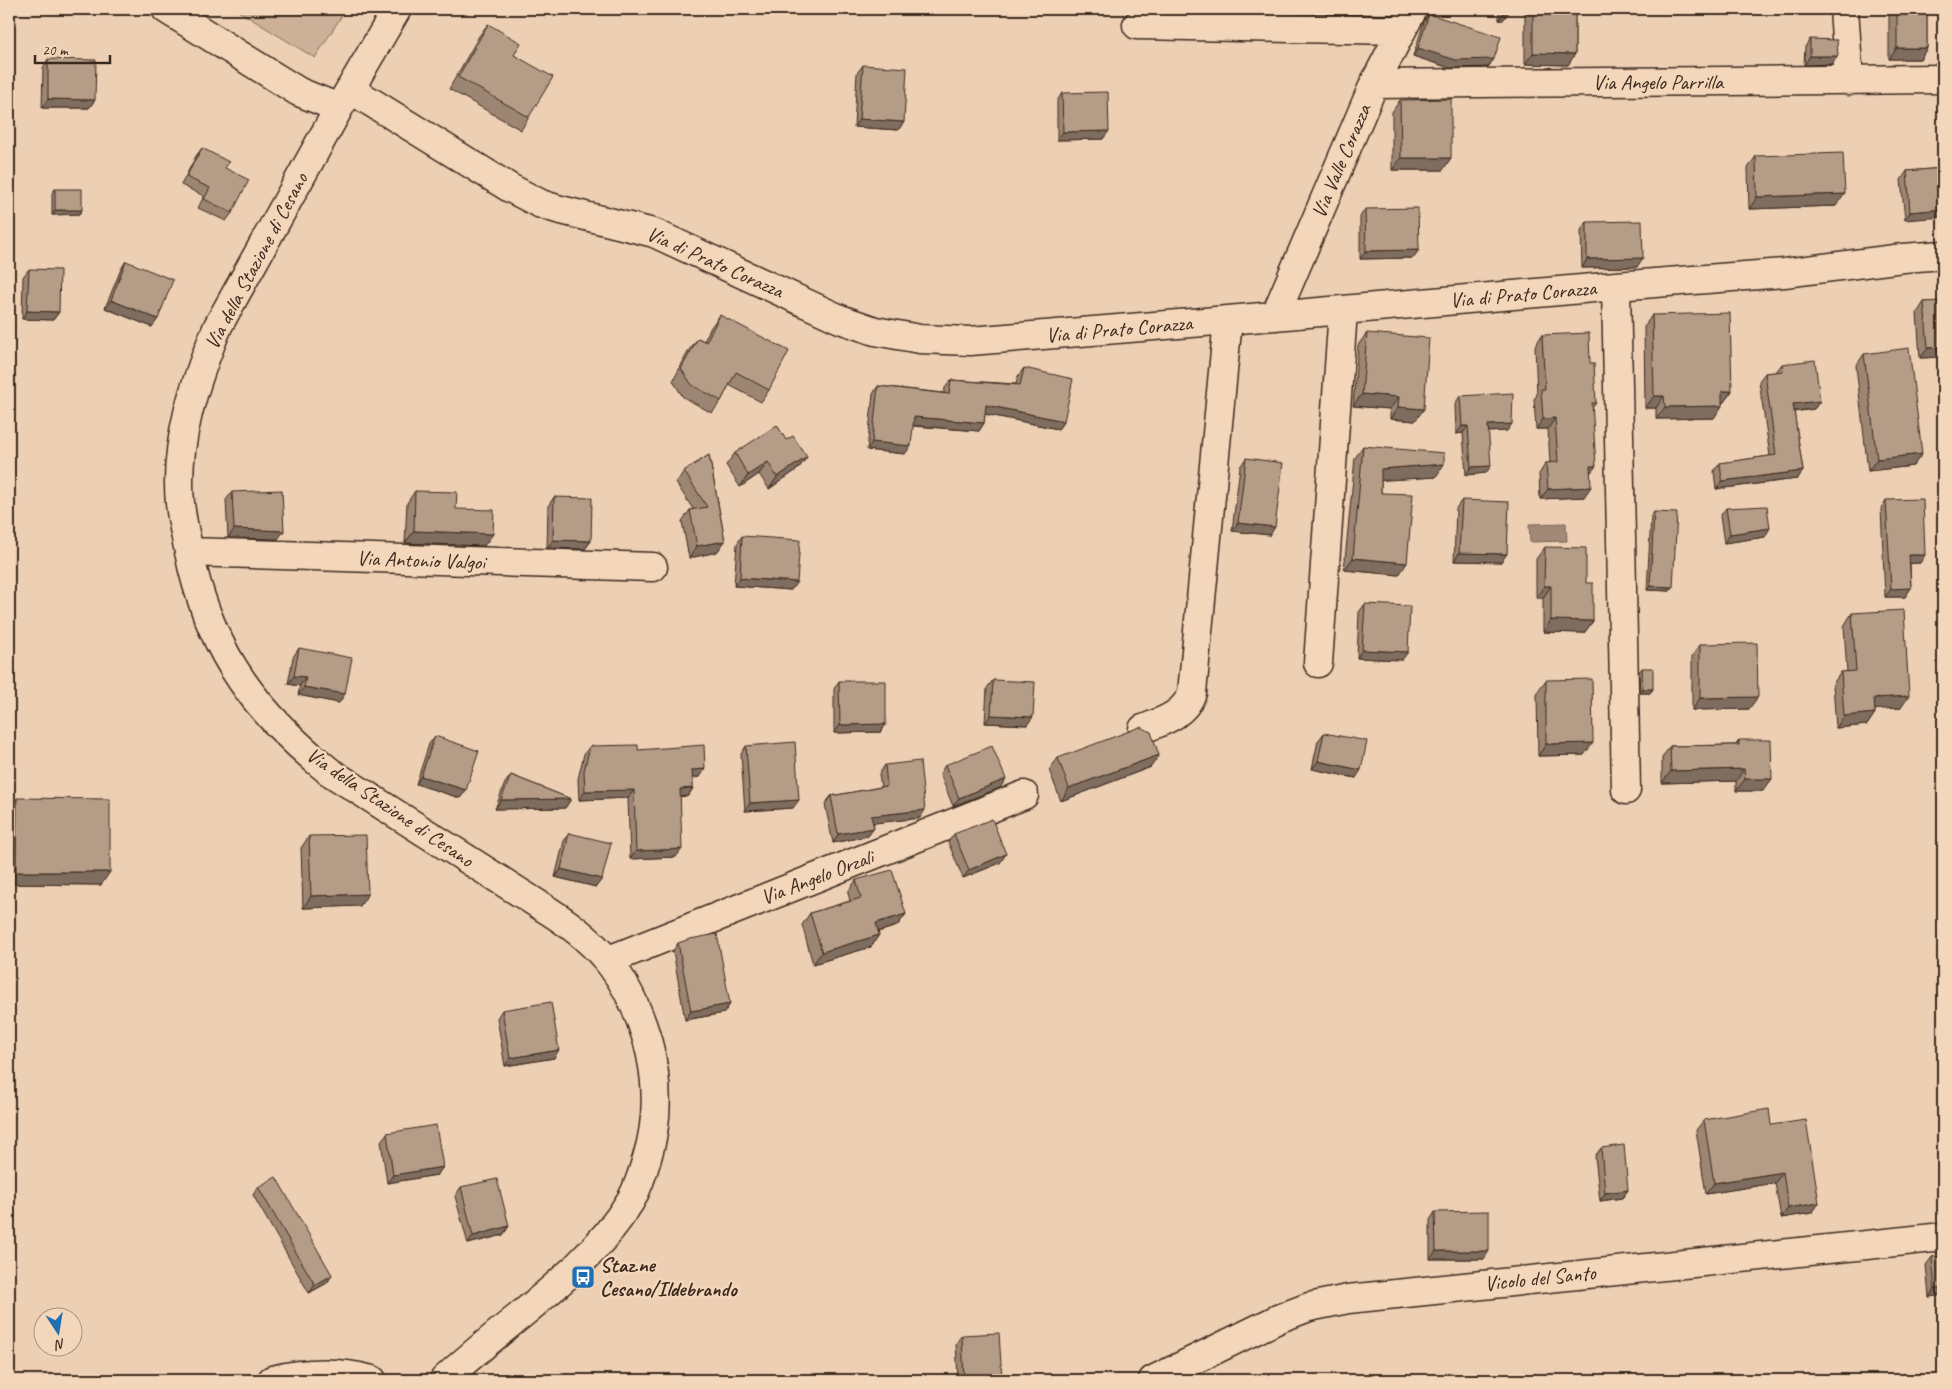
<svg xmlns="http://www.w3.org/2000/svg" width="1952" height="1389" font-family="Caveat,sans-serif">
<style>
.green{fill:#ccb198;stroke:#846e5b}
.water{fill:#a18974;stroke:#786352}
.lines{fill:none;stroke-linecap:round;stroke-linejoin:round}
.minor-casing{stroke:#3b2a1e;stroke-width:31}
.minor{stroke:#f4d6ba;stroke-width:28}
.wall{fill:#9c8673;stroke:#3b2a1e}
.shaded-wall{fill:#7f6d5e;stroke:#3b2a1e}
.building{fill:#b59c86;stroke:#3b2a1e}
.labels{text-anchor:middle;stroke-width:5;stroke-linejoin:round;paint-order:stroke}
.street-label{font-size:21px;fill:#3b2a1e;stroke:#f4d6ba}
.poi-label{font-size:21px;font-weight:bold;fill:#3b2a1e;stroke:#f4d6ba;text-anchor:start}
</style>
<rect width="100%" height="100%" fill="#edcfb4"/>
<filter id="ink" filterUnits="userSpaceOnUse"><feTurbulence type="fractalNoise" baseFrequency=".02" numOctaves="2"/><feDisplacementMap in="SourceGraphic" scale="10" xChannelSelector="R" yChannelSelector="G"/><feConvolveMatrix kernelMatrix="1 2 1 2 8 2 1 2 1" color-interpolation-filters="sRGB"/></filter>
<g filter="url(#ink)">
<path class="green" d="M235 9H346L315 58Z"/>
<path class="water" d="M1566 523 1567 541 1530 542 1529 524Z"/>
<g class="lines">
<g class="minor-casing">
<path id="minor" d="M166 9 299 92 339 108
M397 9 339 108 218 326C195 381 174 443 180 503 182 524 188 545 192 566 214 657 258 714 330 772L552 913C603 946 629 980 647 1039 658 1078 659 1119 647 1158 643 1172 638 1187 631 1200 586 1275 506 1321 444 1380
M1844 9 1849 81
M1137 25 1402 30
M1374 84 1943 79
M350 89 510 188 541 204 557 209 654 233 840 319 875 331 920 339 970 341 1228 320 1616 286 1784 273 1903 258 1943 255
M1616 286 1626 790
M1275 316 1374 84 1413 9
M189 552 653 567
M1318 663 1343 311
M1143 729C1163 721 1184 715 1192 693L1228 320
M609 960 1024 795
M272 1380C305 1372 339 1371 372 1380
M1153 1380 1280 1318 1309 1307 1348 1299 1943 1237"/>
</g>
<use href="#minor" class="minor"/>
</g>
<path class="wall" d="M1499 9H1511L1503 20H1499Z
M1525 9H1575V54L1568 65 1525 64Z
M1889 9H1927V48L1920 59H1889Z
M1429 14 1494 59 1488 67 1450 68 1413 56 1424 22Z
M488 24 514 55 529 117 521 130 449 89 479 36Z
M1810 39 1832 64 1804 65 1805 47Z
M48 59 95 100 89 108H42L43 68Z
M863 65 904 122 898 130 854 127 857 73Z
M1062 93 1103 139 1057 140V101Z
M1400 100 1443 170H1392V112Z
M202 148 225 168 232 213 226 221 198 208 204 196 181 185 196 156Z
M1756 156 1836 206 1749 209 1748 168Z
M1943 168 1905 220 1901 180 1907 171Z
M55 189 82 210 79 214 52 215V193Z
M1365 209 1413 258 1360 259V217Z
M1587 222 1637 267 1582 268 1581 230Z
M126 261 152 327 105 308 121 269Z
M29 269 59 312 53 320 22 319 23 277Z
M1943 301V357L1920 358 1917 313 1924 302Z
M720 315 769 390 761 402 729 385 721 401 712 413 683 397 673 381 689 350 698 338 704 341 711 327Z
M1652 315 1732 391 1723 403H1722L1714 418 1656 419V408H1645L1644 327Z
M1367 333 1415 421 1390 419V409L1353 406 1358 345Z
M1542 335 1590 363 1596 403 1592 408 1590 473 1584 497 1540 499 1539 474 1546 463H1550L1548 429H1536L1534 399 1537 395 1535 346Z
M1864 354 1922 454 1913 466 1868 471 1856 366Z
M1782 364 1820 401 1814 409 1794 412 1803 471 1797 479 1716 489 1714 471 1720 463 1770 456 1759 381 1765 373 1776 372Z
M1024 368 1064 421 1058 429 985 414 984 423 979 431 913 426 905 454 867 450 873 394 878 386 944 393 945 388 951 380 1016 384 1018 376Z
M1460 396 1507 431 1488 432 1486 473 1466 475 1463 433 1456 434 1455 404Z
M786 440 807 457 798 469 769 489 759 474 740 487 726 465 735 453Z
M1363 446 1436 477 1381 480V493L1399 575 1344 570 1355 458Z
M709 455 725 541 717 552 689 558 682 521 690 510 693 509 676 483 684 471Z
M1246 458 1270 535 1232 531 1240 467Z
M415 491 456 509 484 546 405 543 407 503Z
M232 492 278 539 228 538 226 500Z
M554 497 591 541 585 549 547 548 548 506Z
M1462 500 1501 562 1454 561 1456 508Z
M1886 500 1920 563H1910L1911 588 1905 597H1885L1881 509Z
M1726 508 1765 537 1724 543 1720 516Z
M1654 512 1673 587 1670 591 1647 590 1651 516Z
M742 536 791 590 734 586 737 544Z
M1545 547 1586 583 1593 621 1584 633 1543 632V598H1536V559Z
M1365 604 1402 660 1357 658 1359 612Z
M1852 613 1901 708 1875 709V713L1867 725 1836 728 1833 684 1841 672H1847L1844 626Z
M1700 644 1749 709 1692 710V656Z
M299 648 339 703 298 695 300 686 288 684 293 657Z
M1642 668 1653 689 1650 693H1640L1639 672Z
M993 680 1027 725 985 723 987 688Z
M1546 680 1584 755 1538 756 1537 692Z
M839 681 886 724 881 732 834 733V689Z
M1324 733 1356 778 1312 769 1318 741Z
M435 736 466 790 460 798 416 784 429 744Z
M1739 740 1763 791H1736V781L1662 783V758L1670 746 1736 745Z
M590 746 638 750 705 769 700 777 693 778V788L688 796H680L676 857 630 859 628 798 579 800 578 779 584 754Z
M746 746 793 808 745 811 741 754Z
M1058 758 1151 767 1061 801 1049 770Z
M885 765 920 818 873 823 874 828 868 836 833 843 825 804 831 796 881 787 879 774Z
M945 765 1000 788 953 806 940 774Z
M511 775 571 799 565 808 495 809 505 783Z
M17 798 101 885 9 884V810Z
M569 833 596 887 555 877 564 841Z
M954 834 1000 863 963 878 948 842Z
M309 836 360 906 303 908 301 848Z
M856 880 906 914 897 926 878 932 871 947 813 964 802 925 810 913 850 901 848 892Z
M678 943 730 1004 724 1013 685 1020 673 951Z
M502 1010 554 1058 505 1066 497 1018Z
M1704 1120 1771 1125 1819 1203 1812 1213 1781 1218 1775 1183 1706 1194 1696 1130Z
M387 1133 443 1167 437 1175 387 1183 381 1141Z
M1601 1148 1628 1190 1622 1198 1600 1201 1595 1156Z
M258 1187 332 1275 327 1283 309 1293 253 1195Z
M461 1187 509 1226 503 1235 468 1244 455 1196Z
M1435 1212 1484 1259H1430V1220Z
M1943 1256V1295L1929 1297 1926 1265 1932 1257Z
M962 1335 1002 1380H958L956 1343Z"/>
<path class="shaded-wall" d="M950 9H962L960 11Z
M1506 9H1511L1503 20H1499Z
M1418 48 1494 59 1488 67 1450 68 1413 56Z
M1897 48H1927L1920 59H1889Z
M1533 53 1575 54 1568 65 1525 64Z
M1810 56H1838L1832 64 1804 65Z
M48 99 95 100 89 108H42Z
M859 119 904 122 898 130 854 127Z
M1109 131 1103 139 1057 140 1063 132Z
M1401 158H1451L1443 170H1392Z
M1845 194 1836 206 1749 209 1757 197Z
M1943 209V217L1905 220 1910 212Z
M55 210H82L79 214 52 215Z
M1419 250 1413 258 1360 259 1366 251Z
M1643 258 1637 267 1582 268 1587 259Z
M111 300 158 319 152 327 105 308Z
M27 311 59 312 53 320 22 319Z
M1943 347V357L1920 358 1928 348Z
M1722 391H1732L1723 403 1714 404Z
M1362 394 1399 397 1390 409 1353 406Z
M1654 396H1664L1656 408H1645Z
M1820 401 1814 409 1787 412 1793 404Z
M986 405 1064 421 1058 429 980 413Z
M1722 406 1714 418 1656 419 1665 407Z
M1398 407 1424 409 1415 421 1390 419Z
M914 417 984 423 979 431 908 425Z
M1555 418 1548 429H1536L1543 419Z
M1512 424 1507 431 1483 432 1488 425Z
M1462 426H1468L1463 433 1456 434Z
M872 442 911 446 905 454 867 450Z
M1922 454 1913 466 1868 471 1877 459Z
M807 457 798 469 769 489 777 477Z
M768 462 759 474 740 487 748 475Z
M1444 464 1436 477 1373 481 1381 469Z
M1491 466 1486 473 1466 475 1471 467Z
M1590 466H1596L1588 476Z
M1803 471 1797 479 1716 489 1722 481Z
M1591 487 1584 497 1540 499 1548 489Z
M1238 523 1275 527 1270 535 1232 531Z
M1770 528 1765 537 1724 543 1730 534Z
M234 529 284 531 278 539 228 538Z
M414 531 493 534 484 546 405 543Z
M553 540 591 541 585 549 547 548Z
M725 541 717 552 689 558 697 546Z
M1459 553 1507 554 1501 562 1454 561Z
M1909 555H1925L1920 563 1904 564Z
M1353 558 1407 563 1399 575 1344 570Z
M740 578 797 582 791 590 734 586Z
M1544 586H1551L1543 598H1536Z
M1650 586 1673 587 1670 591 1647 590Z
M1911 588 1905 597H1885L1891 589Z
M1551 620 1593 621 1584 633 1543 632Z
M1362 650 1408 652 1402 660 1357 658Z
M294 676 306 677 300 686 288 684Z
M304 687 345 694 339 703 298 695Z
M1643 689H1653L1650 693H1640Z
M1909 696 1901 708 1866 710 1874 698Z
M1758 697 1749 709 1692 710 1700 698Z
M1875 713 1867 725 1836 728 1844 716Z
M991 715 1033 717 1027 725 985 723Z
M886 724 881 732 834 733 840 725Z
M1593 743 1584 755 1538 756 1546 744Z
M1159 755 1151 767 1061 801 1069 788Z
M1318 761 1361 770 1356 778 1312 769Z
M705 769 700 777 686 778 692 770Z
M1744 769 1736 781 1662 783 1671 771Z
M421 776 466 790 460 798 416 784Z
M1006 779 1000 788 953 806 959 798Z
M1745 779H1772L1763 791H1736Z
M693 788 688 796 674 797 680 789Z
M634 790 628 798 579 800 585 791Z
M571 799 565 808 495 809 501 800Z
M799 800 793 808 745 811 750 803Z
M925 810 920 818 866 824 871 816Z
M874 828 868 836 833 843 838 834Z
M682 849 676 857 630 859 636 851Z
M1006 854 1000 863 963 878 969 870Z
M561 869 602 879 596 887 555 877Z
M16 872H110L101 885 9 884V882Z
M368 894 360 906 303 908 311 896Z
M906 914 897 926 867 935 876 923Z
M879 935 871 947 813 964 822 952Z
M730 1004 724 1013 685 1020 691 1011Z
M559 1050 554 1058 505 1066 510 1058Z
M443 1167 437 1175 387 1183 393 1175Z
M1783 1172 1775 1183 1706 1194 1714 1183Z
M1628 1190 1622 1198 1600 1201 1605 1193Z
M1819 1203 1812 1213 1781 1218 1788 1208Z
M509 1226 503 1235 468 1244 473 1236Z
M1436 1251H1489L1484 1259H1430Z
M332 1275 327 1283 309 1293 315 1285Z
M1943 1288V1295L1929 1297 1935 1289Z"/>
<path class="building" d="M1533 9H1575V54L1533 53Z
M1897 9H1927V48H1897Z
M1429 14 1501 37 1494 59 1456 60 1418 48Z
M488 24 521 43 514 55 553 77 529 117 458 77Z
M1810 39 1837 40 1838 56H1810Z
M48 59 96 60 95 100 48 99Z
M863 65 907 68 904 122 859 119Z
M1108 92 1109 131 1063 132 1062 93Z
M1451 99V158H1401L1400 100Z
M202 148 229 162 225 168 249 180 232 213 204 199 210 188 186 177Z
M1843 153 1845 194 1757 197 1756 156Z
M1943 168V209L1910 212 1907 171Z
M55 189H82V210H55Z
M1418 208 1419 250 1366 251 1365 209Z
M1642 221 1643 258 1587 259V222Z
M126 261 173 280 158 319 111 300Z
M29 269 60 270 59 312 27 311Z
M1943 301V347L1928 348 1924 302Z
M1730 313 1732 391H1722V406L1665 407 1664 396H1654L1652 315Z
M720 315 789 351 769 390 736 372 721 401 692 385 681 369 698 338 706 342Z
M1367 333 1429 338 1424 409 1398 407 1399 397 1362 394Z
M1589 333 1590 363H1594L1596 403H1592L1596 466H1590L1591 487 1548 489 1546 463 1558 462 1555 418 1543 419 1541 389H1545L1542 335Z
M1909 348 1922 454 1877 459 1864 354Z
M1815 360 1820 401 1793 404 1803 471 1722 481 1720 463 1776 455 1765 373 1783 371 1782 364Z
M1024 368 1073 379 1064 421 986 405 984 423 914 417 911 446 872 442 878 386 949 394 951 380 1020 385Z
M1513 393 1512 424 1488 425 1491 466 1471 467 1468 426H1462L1460 396Z
M777 425 786 440 793 436 807 457 777 477 768 462 748 475 735 453Z
M1363 446 1444 453V464L1381 469V493L1413 494 1407 563 1353 558Z
M709 455 725 541 697 546 690 510 707 507 684 471Z
M1246 458 1283 463 1275 527 1238 523Z
M282 490 284 531 234 529 232 492Z
M415 491 457 492 456 509 494 510 493 534 414 531Z
M554 497 592 498 591 541 553 540Z
M1923 499 1925 555H1909L1911 588 1891 589 1886 500Z
M1462 500 1509 502 1507 554 1459 553Z
M1767 506 1770 528 1730 534 1726 508Z
M1654 512 1677 513 1673 587 1650 586Z
M742 536 800 540 797 582 740 578Z
M1545 547 1586 548V583H1593V621L1551 620V586H1544Z
M1365 604 1410 606 1408 652 1362 650Z
M1904 610 1909 696 1874 698 1875 713 1844 716 1841 672 1856 671 1852 613Z
M1757 643 1758 697 1700 698V644Z
M299 648 352 658 345 694 304 687 306 677 294 676Z
M1642 668H1653V689H1643Z
M1592 679 1593 743 1546 744V680Z
M993 680 1035 682 1033 717 991 715Z
M839 681H886V724L840 725Z
M1140 727 1151 732 1159 755 1069 788 1058 758Z
M1324 733 1367 741 1361 770 1318 761Z
M435 736 479 751 466 790 421 776Z
M1739 740H1771L1772 779H1745L1744 769 1671 771 1670 746 1739 745Z
M795 742 799 800 750 803 746 746Z
M638 745V750L704 745 705 769 692 770 693 788 680 789 682 849 636 851 634 790 585 791 584 771 590 746Z
M992 746 1006 779 959 798 945 765Z
M920 761 925 810 871 816 874 828 838 834 831 796 887 786 885 765Z
M511 775 571 799 501 800Z
M17 798 110 799V872H16Z
M992 819 1006 854 969 870 954 834Z
M569 833 611 843 602 879 561 869Z
M366 835 368 894 311 896 309 836Z
M892 870 906 914 876 923 879 935 822 952 810 913 861 898 856 880Z
M717 934 730 1004 691 1011 678 943 690 939Z
M551 1002 559 1050 510 1058 502 1010Z
M1769 1109 1771 1125 1806 1120 1819 1203 1788 1208 1783 1172 1714 1183 1704 1120Z
M436 1125 443 1167 393 1175 387 1133Z
M1624 1145 1628 1190 1605 1193 1601 1148Z
M276 1177 332 1275 315 1285 258 1187Z
M497 1179 509 1226 473 1236 461 1187Z
M1489 1211V1251H1436L1435 1212Z
M1943 1256V1288L1935 1289 1932 1257Z
M999 1333 1002 1380H964L962 1335Z"/>
</g>
<defs>
<g id="bus-square" transform="scale(1.25)"><rect x="-9" y="-9" width="18" height="18" rx="4" fill="#1f6fb2" stroke="#f4d6ba"/><path d="M-5-6H5V4H4V6H2V4H-2V6H-4V4H-5ZM-3.5-4V0h7V-4ZM-3.5 1.2v1.5H-2V1.2ZM2 1.2v1.5H3.5V1.2Z" fill="#fff"/></g>
</defs>
<g fill-rule="evenodd">
<use href="#bus-square" x="583" y="1277"/>
</g>
<g class="labels">
<g class="street-label">
<text x="1658" y="89">Via Angelo Parrilla</text>
<text transform="translate(1341 161) rotate(-67)" y="7">Via Valle Corazza</text>
<text transform="translate(256 261) rotate(-62)" y="7">Via della Stazione di Cesano</text>
<text transform="translate(715 262) rotate(24)" y="7">Via di Prato Corazza</text>
<text transform="translate(1523 294) rotate(-5)" y="7">Via di Prato Corazza</text>
<text transform="translate(1119 329) rotate(-5)" y="7">Via di Prato Corazza</text>
<text transform="translate(421 560) rotate(2)" y="7">Via Antonio Valgoi</text>
<text transform="translate(390 807) rotate(34)" y="7">Via della Stazione di Cesano</text>
<text transform="translate(817 877) rotate(-21)" y="7">Via Angelo Orzali</text>
<text transform="translate(1540 1278) rotate(-6)" y="7">Vicolo del Santo</text>
</g>
<g class="poi-label">
<text x="600" y="1272">Staz.ne<tspan x="600" dy="24">Cesano/Ildebrando</tspan></text>
</g>
</g>
<rect width="1952" height="1389" fill="none" stroke="#f4d6ba" stroke-width="30"/>
<rect x="15" y="15" width="1922" height="1359" fill="none" stroke="#3b2a1e" stroke-width="2" filter="url(#ink)"/>
<g transform="translate(58 1332) rotate(168)"><circle r="24" fill="#f4d6ba" stroke="#aa917c"/>
<path d="M0-4L9 19L0 12L-9 19Z" fill="#1f6fb2"/>
<text y="-8" font-size="14" font-weight="bold" text-anchor="middle" fill="#3b2a1e">N</text>
</g>
<path d="M35 55v8h75v-8" fill="none" stroke="#3b2a1e" stroke-width="2.5"/>
<text x="42" y="55" font-size="15" fill="#3b2a1e" stroke="#f4d6ba" stroke-width="4" paint-order="stroke">20 m</text>
</svg>
